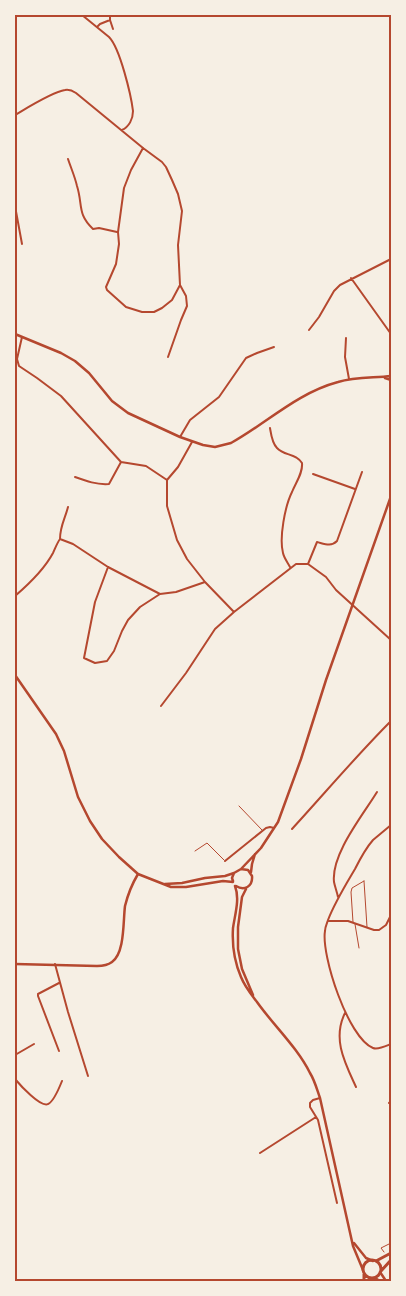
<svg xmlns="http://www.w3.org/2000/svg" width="406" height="1296" font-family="'Alegreya Sans',sans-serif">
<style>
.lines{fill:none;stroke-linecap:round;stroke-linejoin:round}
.path{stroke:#b5482f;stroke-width:1}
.service{stroke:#b5482f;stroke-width:1}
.minor{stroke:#b5482f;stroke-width:2}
.tertiary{stroke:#b5482f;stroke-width:2.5}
.secondary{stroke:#b5482f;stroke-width:2.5}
.primary{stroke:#b5482f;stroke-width:3}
.neatline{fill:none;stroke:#b5482f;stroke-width:2}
</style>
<rect width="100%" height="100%" fill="#f6efe4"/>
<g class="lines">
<path class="path" d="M384 1252 381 1248 391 1243"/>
<path class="service" d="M239 806 262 830
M195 851 207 843 224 860
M364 881 367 927
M353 922 351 892 352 888 364 881
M355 924 359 948"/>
<path class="minor" d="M82 15 109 37C120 48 131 95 133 111 133 119 129 127 122 130
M110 20 113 29
M98 26 100 24 110 20V15
M15 115C27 108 52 92 65 90 70 89 73 91 76 93L143 148 162 162 166 167 172 180 178 194 182 211 178 245 180 285 172 300 162 308 154 312H142L126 307 107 290 106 287 116 264 119 244 118 232 124 188 131 170 143 148
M68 159C71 168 75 177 77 186 83 205 77 214 93 229L99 228 117 232
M15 206 22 244
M351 278 391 334
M309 330 319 317 334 291 340 285 391 259
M22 337 17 359 19 366 37 378 61 396 121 462 146 466 167 480
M346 338 345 357 349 379
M168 357 181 320 187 306 186 296 180 285
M270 428C271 434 272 443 277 448 284 456 296 453 302 463 303 473 296 482 292 492 285 506 279 538 283 553 284 558 288 563 290 567
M180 437 190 420 219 397 246 358 257 353 274 347
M192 442 178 467 167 480V506L177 540 187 559 205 582 234 612
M313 474 355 489
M75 477C86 481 97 485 109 484L121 462
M60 539C60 526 65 519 68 507
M308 564 317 542C325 544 331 547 337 541L362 472
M108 567 95 602 84 658 95 663 107 661 114 651 122 631 128 620 140 607 160 594 176 592 205 582
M15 596C29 584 44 570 53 553 55 549 57 543 60 539L73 544 108 567 160 594
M161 706 186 673 215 629 234 612 296 564H308L326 577 336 590 391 640
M391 825C385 830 379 835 373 840 366 848 360 859 355 869 345 886 335 902 328 920 327 923 325 927 325 931 321 955 348 1038 373 1048 378 1050 386 1046 391 1044
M292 829C325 793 356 756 391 721
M225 861 266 828 270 827 274 828
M338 897C337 892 335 887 334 882 331 854 363 815 377 792
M328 921H348L374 930H379L386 925 391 915
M55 964 68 1012 88 1076
M345 1013C332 1039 345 1063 356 1087
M59 1051 38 996V994L59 983
M15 1055 34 1044
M15 1079C20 1085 41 1108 48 1104 53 1102 60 1086 62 1081
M320 1098 313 1100 310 1103V1107L318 1120 337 1203
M389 1103 391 1101
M260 1153 316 1117"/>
<path class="tertiary" d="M15 334 61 353 75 361 89 373 112 401 128 413 180 437 203 445 215 447 231 443C267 423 297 393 338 382 355 377 373 378 391 376
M385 378 391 380
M15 964 97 966C103 966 108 965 112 962 125 953 123 921 125 906 128 894 132 884 138 874"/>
<path class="secondary" d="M15 675 56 734 64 751 78 797 90 821 102 839 119 857 138 874 171 887H186L223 881 233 882
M241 869 261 848 278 822 301 759 326 680 391 496
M251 872 252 864 255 854
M233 881 232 878 234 873
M165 884 182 883 205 878 225 876 234 873 241 869 248 870 252 876C253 887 244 891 236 886
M235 886C240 899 235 914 233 928 232 944 234 961 241 977 245 987 251 994 257 1002 274 1026 297 1047 310 1073 315 1081 317 1090 320 1098L353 1246 363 1270
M246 889 242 897 238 927V949L242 969 253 995
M354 1243 366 1258 373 1261
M380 1272 386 1281
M375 1278 380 1281"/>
<path class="primary" d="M363 1269a9 9 0 1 1 18 0a9 9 0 1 1-18 0Z
M376 1261 391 1253
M381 1271 391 1260
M364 1274V1281"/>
</g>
<rect width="406" height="1296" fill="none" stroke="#f6efe4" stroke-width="32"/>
<rect x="16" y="16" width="374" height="1264" class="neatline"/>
</svg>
